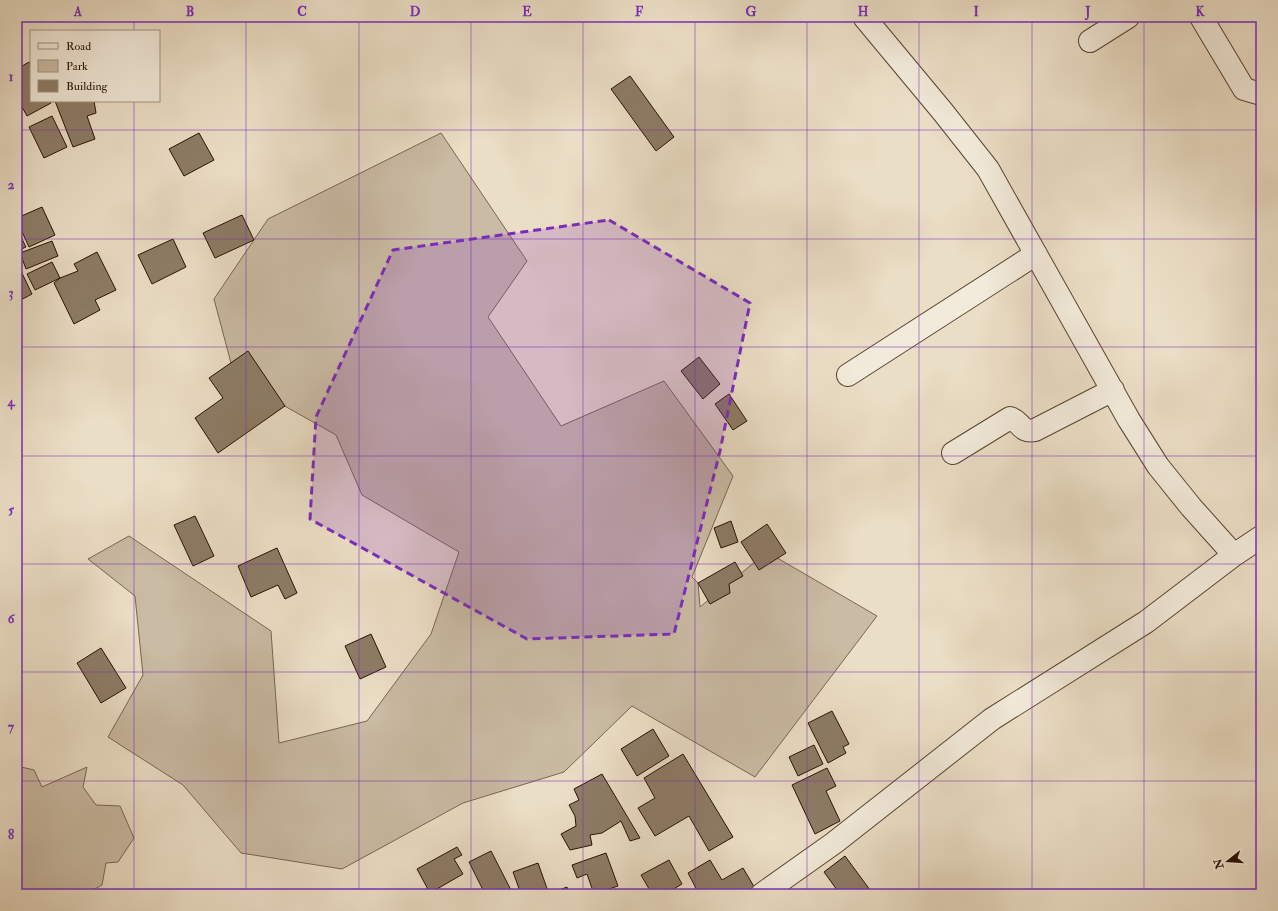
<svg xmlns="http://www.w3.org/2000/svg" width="1278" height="911" font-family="'IM FELL Double Pica',serif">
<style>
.green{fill:#cabba4;stroke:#786652}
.building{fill:#8d7c67;stroke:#271100}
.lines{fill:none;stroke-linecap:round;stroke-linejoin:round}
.minor-casing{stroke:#584432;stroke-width:24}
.minor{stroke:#f2eada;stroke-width:22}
.marked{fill:#7b2cbf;fill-opacity:0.2;stroke:#7b2cbf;stroke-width:3;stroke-dasharray:8 5;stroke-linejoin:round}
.grid{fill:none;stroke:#7b2cbf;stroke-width:1;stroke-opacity:0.55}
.neatline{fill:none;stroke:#7b2cbf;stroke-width:1.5}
.grid-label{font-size:13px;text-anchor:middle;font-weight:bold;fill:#7b2cbf}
</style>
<rect width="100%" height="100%" fill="#ebdec6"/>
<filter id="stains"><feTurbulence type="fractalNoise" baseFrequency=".005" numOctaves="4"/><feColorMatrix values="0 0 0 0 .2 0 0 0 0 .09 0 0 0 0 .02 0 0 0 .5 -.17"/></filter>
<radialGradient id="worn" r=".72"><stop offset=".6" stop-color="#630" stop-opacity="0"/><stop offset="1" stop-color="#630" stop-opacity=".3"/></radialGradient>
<path class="green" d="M441 133 527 261 488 317 561 426 664 381 733 476 692 577 698 583 700 607 767 552 877 616 755 777 632 706 564 772 463 803 342 869 241 853 183 785 108 737 143 675 135 596 88 559 129 536 271 631 279 743 367 721 431 634 459 552 362 495 336 435 235 378 214 299 268 219Z
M17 766 34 770 42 787 87 767 83 787 96 805 120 806 134 838 118 862 106 863 102 885 86 894H17Z"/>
<path class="building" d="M29 62 31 65V101H50L51 103 27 116 17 98V69Z
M630 76 674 137 656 151 611 89Z
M55 101H94L96 113 87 116 95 139 73 147Z
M52 116 67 147 44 158 29 127Z
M199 133 214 160 184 176 169 149Z
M42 207 55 235 29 247 17 221V218Z
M242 215 254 240 215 258 203 233Z
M17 229 26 247 17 251Z
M173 239 186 267 152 284 138 255Z
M52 241 58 256 26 269 20 253Z
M97 252 116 290 95 300 100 310 74 324 54 283 60 278 78 271 74 264Z
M52 262 60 278 35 290 27 274Z
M21 271 32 294 17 302V273Z
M248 351 285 406 218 453 195 418 223 398 209 378Z
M699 357 720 384 703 399 681 371Z
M729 394 747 421 733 430 715 404Z
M195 516 214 556 193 566 174 525Z
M731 521 738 542 721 548 714 528Z
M767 524 786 553 759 570 741 542Z
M277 548 297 593 285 599 278 585 251 597 238 566Z
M735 562 743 576 729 584 730 593 710 604 698 583Z
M371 634 386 667 360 679 345 646Z
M101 648 126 688 101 703 77 663Z
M832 711 849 744 843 747 846 753 828 763 808 723Z
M653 729 669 756 637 776 621 749Z
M814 745 823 764 798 776 789 757Z
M683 754 733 837 709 851 689 816 655 836 638 808 655 798 644 778Z
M827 768 836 786 826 791 840 821 815 834 792 785Z
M602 774 640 838 630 841 621 821 602 833 590 835 592 845 570 850 561 834 576 826 575 816 569 805 579 800 574 789Z
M457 847 462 855 454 859 463 874 430 893 417 869Z
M491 851 513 894H485L469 862Z
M606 853 618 886 594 894 587 874 577 878 572 865Z
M845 856 873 894H840L824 872Z
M669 860 682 884 665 894H652L641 875Z
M710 860 722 880 743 868 756 890 749 894H699L688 873Z
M538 863 549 894 567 887 569 894H535L534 889 521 894 513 872Z"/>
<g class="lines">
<g class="minor-casing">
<path id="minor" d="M864 17 943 112 988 169 1129 420 1158 466 1191 507 1234 555
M1201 17 1244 89 1261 94
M1090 41 1128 17
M848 375 1036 254
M953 453 1010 418C1021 421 1020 433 1035 430L1113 390
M762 894 834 843 992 719 1146 622 1234 555 1261 537"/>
</g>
<use href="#minor" class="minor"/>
</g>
<path class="marked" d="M609 220 750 303 720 451 674 634 527 639 310 519 316 417 393 250Z"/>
<path class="grid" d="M134 17V31M246 17V894M359 17V894M471 17V894M583 17V894M695 17V894M807 17V894M919 17V894M1032 17V894M1144 17V894M134 101V894M17 130H1261M17 239H1261M17 347H1261M17 456H1261M17 564H1261M17 672H1261M17 781H1261"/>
<rect width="1278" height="911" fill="none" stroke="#ebdec6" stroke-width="44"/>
<rect x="30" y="30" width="130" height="72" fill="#f2eada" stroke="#a19383"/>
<rect x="38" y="43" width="20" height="6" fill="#f2eada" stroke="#a19383"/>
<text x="66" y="50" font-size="12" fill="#271100">Road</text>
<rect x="38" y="60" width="20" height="12" fill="#cabba4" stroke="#a19383"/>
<text x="66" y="70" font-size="12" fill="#271100">Park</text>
<rect x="38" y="80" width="20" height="12" fill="#8d7c67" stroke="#a19383"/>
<text x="66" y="90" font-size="12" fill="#271100">Building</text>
<g transform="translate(1228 861) rotate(253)" stroke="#f2eada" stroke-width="3" paint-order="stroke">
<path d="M0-3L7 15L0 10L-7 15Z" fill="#271100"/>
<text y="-6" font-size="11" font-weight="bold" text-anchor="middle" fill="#271100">N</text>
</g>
<rect x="22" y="22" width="1234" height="867" class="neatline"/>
<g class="grid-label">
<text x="78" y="16">A</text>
<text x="190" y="16">B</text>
<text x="302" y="16">C</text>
<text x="415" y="16">D</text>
<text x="527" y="16">E</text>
<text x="639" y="16">F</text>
<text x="751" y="16">G</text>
<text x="863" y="16">H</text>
<text x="976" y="16">I</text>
<text x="1088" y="16">J</text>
<text x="1200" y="16">K</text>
<text x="11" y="81">1</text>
<text x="11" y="189">2</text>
<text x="11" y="297">3</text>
<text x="11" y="406">4</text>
<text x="11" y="514">5</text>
<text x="11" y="623">6</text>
<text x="11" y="731">7</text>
<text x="11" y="839">8</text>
</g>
<rect width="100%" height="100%" filter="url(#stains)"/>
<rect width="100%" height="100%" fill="url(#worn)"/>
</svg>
